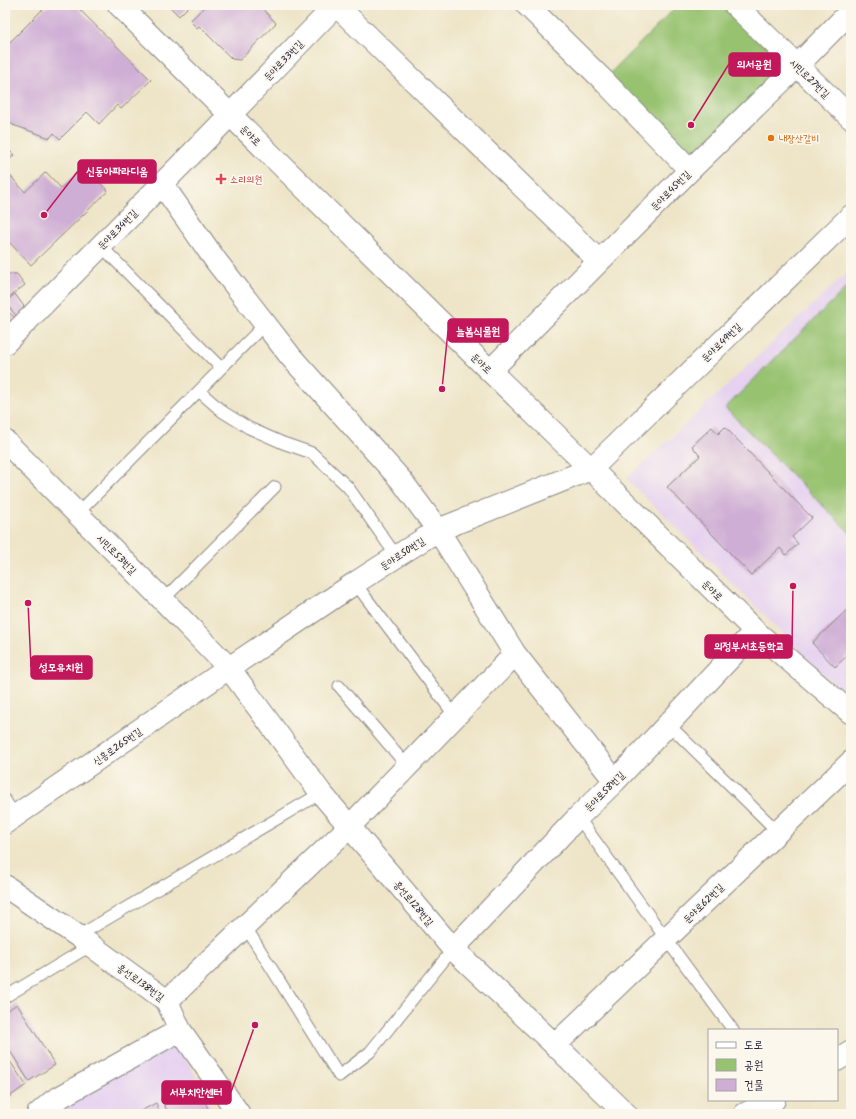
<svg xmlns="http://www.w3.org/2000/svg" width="856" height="1119" font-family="Kalam,'Poor Story',sans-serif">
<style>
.built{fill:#e6d2f0}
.green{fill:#97c270;stroke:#5c7256}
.building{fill:#cfaed5}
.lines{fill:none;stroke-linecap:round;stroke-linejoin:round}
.lane-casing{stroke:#888482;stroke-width:13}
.street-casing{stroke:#888482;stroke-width:24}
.lane{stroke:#fff;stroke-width:11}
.street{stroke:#fff;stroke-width:22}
.food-dot{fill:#e8710a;stroke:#fbf7ec;stroke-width:1.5}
.health-dot{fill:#e0444e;stroke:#fbf7ec;stroke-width:1.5}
.labels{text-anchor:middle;stroke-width:3.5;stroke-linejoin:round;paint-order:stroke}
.street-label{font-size:10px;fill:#22223b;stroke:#fbf7ec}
.food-label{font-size:10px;fill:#c56008;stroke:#fbf7ec;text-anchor:start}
.health-label{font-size:10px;fill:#be3a42;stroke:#fbf7ec;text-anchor:start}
.leader{fill:none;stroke:#c2185b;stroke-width:1.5}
.callout-dot{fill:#c2185b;stroke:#fbf7ec;stroke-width:1.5}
.callout{fill:#c2185b;stroke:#c2185b;stroke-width:1.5}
.callout-label{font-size:11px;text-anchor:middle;font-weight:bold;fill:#fff}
</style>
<rect width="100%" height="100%" fill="#fbf7ec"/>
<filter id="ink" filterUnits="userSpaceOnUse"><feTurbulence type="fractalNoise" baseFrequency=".025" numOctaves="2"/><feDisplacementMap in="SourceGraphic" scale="8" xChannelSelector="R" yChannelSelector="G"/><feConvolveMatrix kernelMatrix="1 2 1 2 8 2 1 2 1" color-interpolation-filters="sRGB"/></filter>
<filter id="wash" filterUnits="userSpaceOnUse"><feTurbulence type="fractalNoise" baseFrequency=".012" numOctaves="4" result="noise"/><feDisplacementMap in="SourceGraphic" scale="16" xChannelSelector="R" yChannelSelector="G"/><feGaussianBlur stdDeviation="0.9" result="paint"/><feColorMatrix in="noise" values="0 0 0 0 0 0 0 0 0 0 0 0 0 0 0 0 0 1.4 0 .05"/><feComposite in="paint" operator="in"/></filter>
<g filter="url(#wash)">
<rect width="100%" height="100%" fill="#eee5c8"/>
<path class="built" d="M851 269V694L848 698 627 479Z
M176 1040 215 1114H45Z"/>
<path class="green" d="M678 5H735L797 66 690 170 603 80Z
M851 283V534L725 408Z"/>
<g id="blocks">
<path class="building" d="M50 5H71L78 8 151 80 121 109 117 105 99 124 87 112 60 139 54 133 50 138 13 125 5 118V47L41 11Z
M168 5H190L179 16Z
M206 5H259L276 23 240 60 232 59 199 26 197 28 190 21Z
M5 146 14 155 5 164Z
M84 166 108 191 31 265 6 239 5 240V170L25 192 46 172 61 188Z
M9 274H17L25 285 5 300V277Z
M15 294 26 309 17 317 5 302Z
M5 308 15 318 5 328Z
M712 427 718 434 725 427 812 518 792 537 798 544 786 555 780 548 751 575 667 487 700 456 692 446Z
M851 606V652L835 667 812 643Z
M17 1004 55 1065 29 1081 5 1043V1012Z
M5 1054 26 1085 5 1100Z
M194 1081 211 1114H169L161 1099Z
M156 1103 161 1114H135Z
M71 1109 73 1114H61Z"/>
</g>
</g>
<g filter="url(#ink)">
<use href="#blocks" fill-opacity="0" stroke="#888482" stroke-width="1"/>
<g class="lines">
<g class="lane-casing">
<path id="lane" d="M101 246 221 368
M199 391 223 412 249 428 283 443 312 453 348 487 397 557
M77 514 265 324
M355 583 455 716
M163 600 275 487
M339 686 407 766
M668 724 777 831
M5 800 15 816
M578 817 666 939 733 1030
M245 926 339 1076 370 1052 453 949
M78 936 321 793
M5 997 90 946"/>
</g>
<g class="street-casing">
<path id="street" d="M119 5 490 371 591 469 755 631 851 713
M336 5 599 261
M527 5 603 80 690 170
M735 5 851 118
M162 184 216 261 291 357 401 480 438 530 515 654 615 781
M5 343 230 115 336 5
M490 371 690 170 797 66 851 11
M5 441 163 600 229 668 321 793 453 949 555 1045 626 1114
M5 823 229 668 355 583 438 530 591 469 851 216
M5 886 78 936 167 1001 180 1030 239 1114
M453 949 578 817 615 781 755 631
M167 1001 349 827 515 654
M555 1045 851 762
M837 1060 851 1051
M38 1114 53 1101 180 1030
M745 1114 774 1100"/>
</g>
<use href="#lane" class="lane"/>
<use href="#street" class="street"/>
</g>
</g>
<circle class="food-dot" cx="771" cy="138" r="4"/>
<path class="health-dot" d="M219 173h4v4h4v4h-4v4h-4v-4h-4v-4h4z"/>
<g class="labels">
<g class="street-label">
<text transform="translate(283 60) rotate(-46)" y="4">둔야로33번길</text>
<text transform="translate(810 78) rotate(44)" y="4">시민로27번길</text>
<text transform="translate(251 135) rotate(45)" y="4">둔야로</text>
<text transform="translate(670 190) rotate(-45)" y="4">둔야로45번길</text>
<text transform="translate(117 229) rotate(-45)" y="4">둔야로34번길</text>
<text transform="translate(721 342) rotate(-44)" y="4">둔야로49번길</text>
<text transform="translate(482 363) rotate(44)" y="4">둔야로</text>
<text transform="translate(402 553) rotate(-33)" y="4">둔야로50번길</text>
<text transform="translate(117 554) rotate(45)" y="4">시민로53번길</text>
<text transform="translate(713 590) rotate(45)" y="4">둔야로</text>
<text transform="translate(117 746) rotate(-35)" y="4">신흥로265번길</text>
<text transform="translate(604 791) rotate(-45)" y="4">둔야로58번길</text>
<text transform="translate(414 903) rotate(50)" y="4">흥선로128번길</text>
<text transform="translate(703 903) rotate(-44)" y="4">둔야로62번길</text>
<text transform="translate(141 982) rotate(36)" y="4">흥선로138번길</text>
</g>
<g class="food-label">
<text x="779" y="142">내장산갈비</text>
</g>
<g class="health-label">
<text x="230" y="183">소리의원</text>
</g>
</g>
<path class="leader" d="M691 125L729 64M44 215L78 171M442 389L448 331M793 586L792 646M28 603L31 667M255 1025L231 1092"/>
<g class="callout-dot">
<circle cx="691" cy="125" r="4"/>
<circle cx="44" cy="215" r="4"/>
<circle cx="442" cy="389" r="4"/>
<circle cx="793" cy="586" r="4"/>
<circle cx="28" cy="603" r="4"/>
<circle cx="255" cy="1025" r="4"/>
</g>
<g class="callout">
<rect x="729" y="53" width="51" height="23" rx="4"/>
<rect x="78" y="160" width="78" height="23" rx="4"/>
<rect x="448" y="319" width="60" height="23" rx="4"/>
<rect x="705" y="635" width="87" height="23" rx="4"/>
<rect x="31" y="656" width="61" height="23" rx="4"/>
<rect x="162" y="1081" width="69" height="23" rx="4"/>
</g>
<g class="callout-label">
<text x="754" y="68">의서공원</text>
<text x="117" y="175">신동아파라디움</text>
<text x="478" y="335">늘봄식물원</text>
<text x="749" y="650">의정부서초등학교</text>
<text x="61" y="671">성모유치원</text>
<text x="196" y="1096">서부치안센터</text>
</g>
<rect width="856" height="1119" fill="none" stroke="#fbf7ec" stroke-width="20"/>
<rect x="708" y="1029" width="130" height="72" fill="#fbf7ec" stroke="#a4a2a5"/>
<rect x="716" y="1042" width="20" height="6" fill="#ffffff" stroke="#a4a2a5"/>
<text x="744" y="1049" font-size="12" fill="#22223b">도로</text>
<rect x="716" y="1059" width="20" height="12" fill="#97c270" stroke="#a4a2a5"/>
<text x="744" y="1069" font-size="12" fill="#22223b">공원</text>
<rect x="716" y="1079" width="20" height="12" fill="#cfaed5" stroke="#a4a2a5"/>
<text x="744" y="1089" font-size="12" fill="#22223b">건물</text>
</svg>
